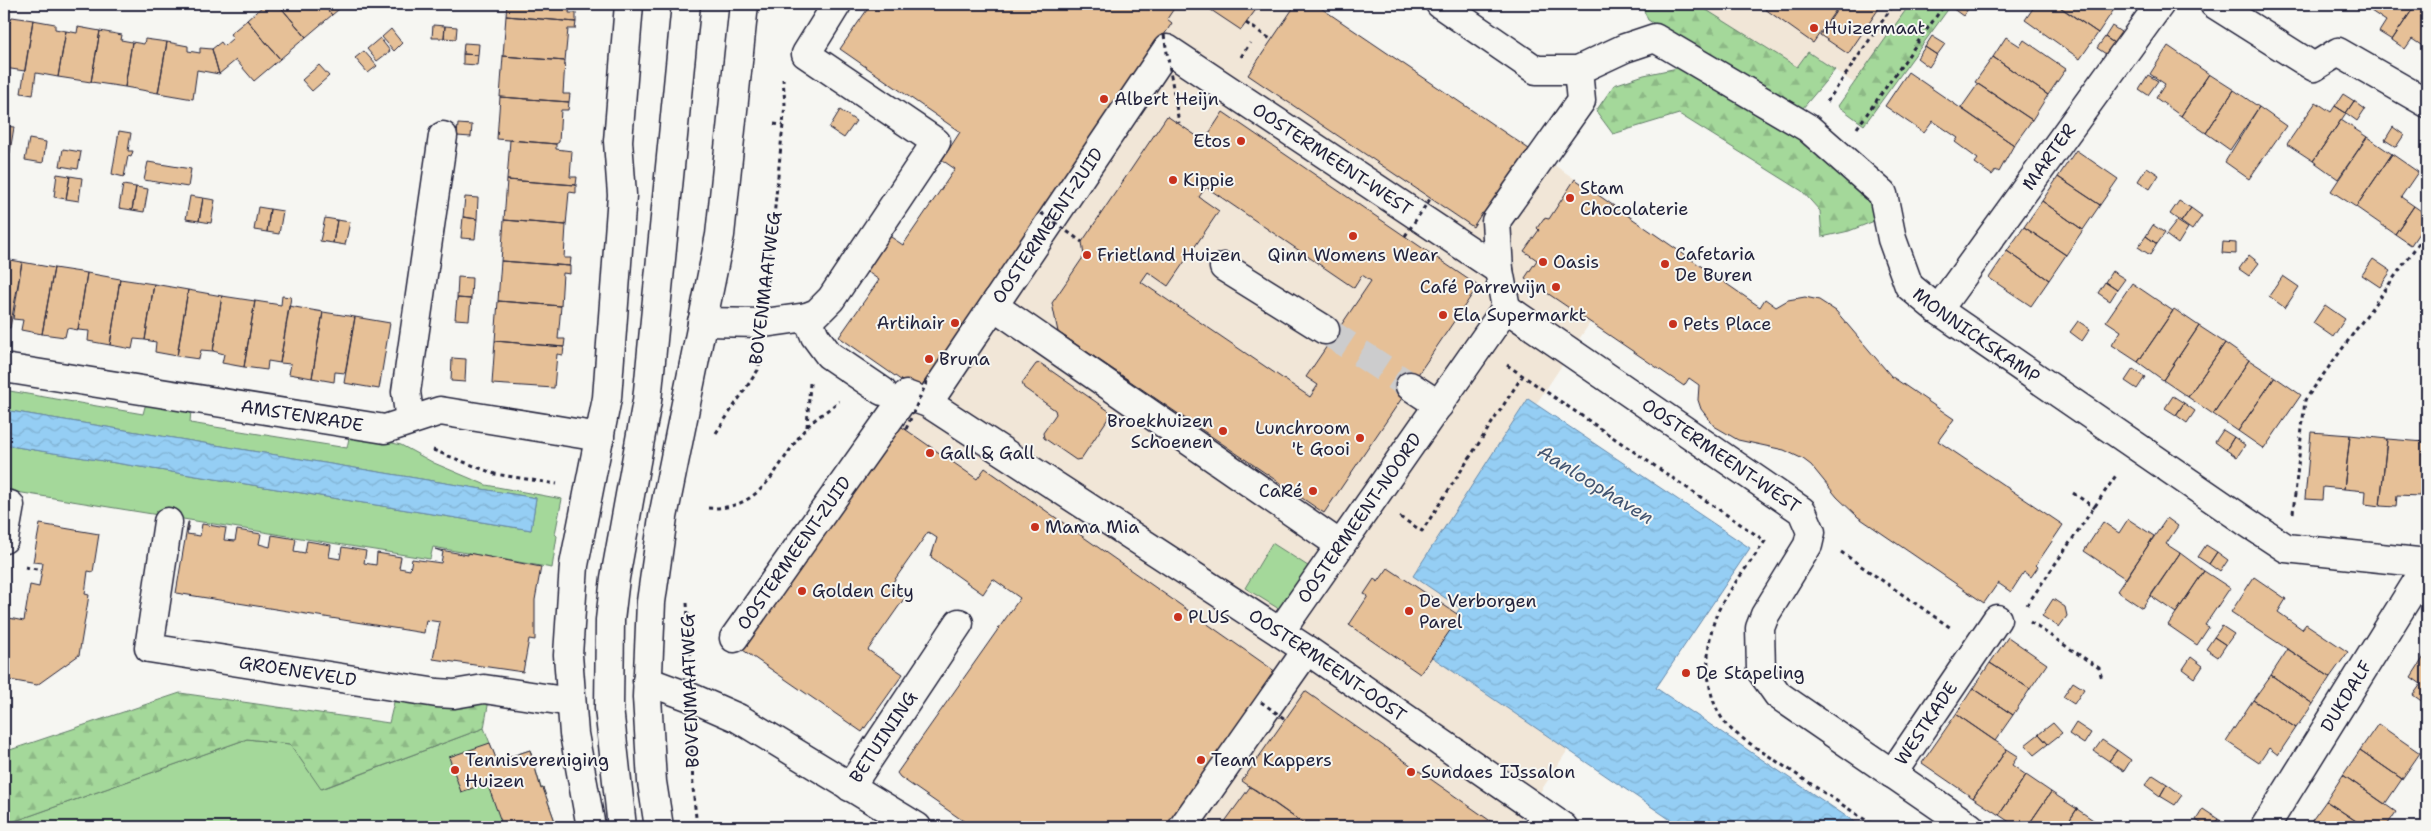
<svg xmlns="http://www.w3.org/2000/svg" width="2431" height="831" font-family="'Shantell Sans',sans-serif">
<style>
.built{fill:#f1e6d7}
.green{fill:#a4d89a;stroke:#637d6a}
.forest{fill:url(#forest-firs);stroke:#637d6a}
.water{fill:url(#water-waves);stroke:#6789aa}
.building{fill:#e6c097;stroke:#22223b;fill-rule:evenodd}
.lines{fill:none;stroke-linecap:round;stroke-linejoin:round}
.minor-tunnel{stroke:#cccccd;stroke-width:28;stroke-dasharray:28 14;stroke-linecap:butt}
.minor-casing{stroke:#22223b;stroke-width:31}
.path{stroke:#22223b;stroke-width:3;stroke-dasharray:4 4;stroke-linecap:butt}
.minor{stroke:#f6f6f2;stroke-width:28}
.path-bridge{stroke:#22223b;stroke-width:3;stroke-dasharray:4 4;stroke-linecap:butt}
.poi-dot{fill:#c8321e;stroke:#f6f6f2;stroke-width:2}
.labels{text-anchor:middle;stroke-width:4;stroke-linejoin:round;paint-order:stroke}
.poi-label{font-size:18px;fill:#22223b;stroke:#f6f6f2;text-anchor:start}
.street-label{font-size:18px;fill:#22223b;stroke:#f6f6f2}
.water-label{font-size:19px;font-style:italic;fill:#445672;stroke:#f6f6f2}
</style>
<defs>
<pattern id="forest-firs" width="22" height="20" patternUnits="userSpaceOnUse" patternTransform="scale(1.25)"><rect width="22" height="20" fill="#a4d89a"/><path d="M5 1l3.5 6h-7zM16 11l3.5 6h-7z" fill="#8db986"/></pattern>
<pattern id="water-waves" width="16" height="10" patternUnits="userSpaceOnUse" patternTransform="scale(1.25)"><rect width="16" height="10" fill="#95cef4"/><path d="M0 5q4-4 8 0t8 0" fill="none" stroke="#80b1d2"/></pattern>
</defs>
<rect width="100%" height="100%" fill="#f6f6f2"/>
<filter id="ink" filterUnits="userSpaceOnUse"><feTurbulence type="fractalNoise" baseFrequency=".02" numOctaves="2"/><feDisplacementMap in="SourceGraphic" scale="10" xChannelSelector="R" yChannelSelector="G"/><feConvolveMatrix kernelMatrix="1 2 1 2 8 2 1 2 1" color-interpolation-filters="sRGB"/></filter>
<g filter="url(#ink)">
<path class="built" d="M871 4H1315L1575 179 1549 219 1625 270 1427 569 1577 736 1517 827H974L898 773 1020 598 993 579 983 594 931 557 937 538 928 532 891 585 906 596 868 650 903 674 862 732 740 648 918 392 839 337 879 280 865 270 903 245 954 169 942 160 960 132 840 49Z
M1697 4H1910L1855 84 1809 52 1797 67Z"/>
<path class="green" d="M4 390 143 414 146 403 191 409 190 423 347 448 350 433 401 445 434 463 486 485 562 499 555 534 557 536 552 568 433 547 430 559 4 490V445L531 530 536 498 4 410Z
M1272 543 1311 568 1284 612 1245 588Z
M484 728 497 761 530 750 541 788H543L557 827H4V825L247 739 290 744 322 789Z"/>
<path class="forest" d="M1641 4H1697L1797 67 1808 52 1835 70 1802 109 1648 20Z
M1910 4H1952L1864 125 1838 106Z
M1687 66 1836 155 1892 214 1849 231 1822 237 1820 211 1802 191 1679 114 1613 134 1596 111 1614 85 1644 75Z
M180 693 389 723 394 702 489 700 484 728 321 789 290 744 247 739 4 825V752Z"/>
<path class="water" d="M1528 399 1750 548 1656 688 1862 827H1681L1429 655 1460 608 1413 576Z
M4 410 536 498 531 530 4 445Z"/>
<path class="building" d="M274 4H278L306 37 280 59 247 20 264 5 267 9Z
M278 4H322L332 15 306 37Z
M322 4H345L332 15Z
M507 4H570L569 13H576V22L506 16Z
M871 4H1177L1167 19 1172 23 1164 35 918 392 839 337 879 280 865 270 888 235 903 245 955 169 942 160 960 132 840 49Z
M1202 4H1260L1241 30Z
M1296 4H1315L1529 149 1485 214 1482 213 1473 227 1248 75Z
M1758 4H1840L1813 43Z
M1841 4H1882L1848 54 1820 35Z
M1954 4H1970L1971 5 1963 16 1952 8Z
M2036 4H2055L2098 33 2080 59 2025 20Z
M2056 4H2109L2115 8 2098 33Z
M2361 4H2372L2368 9Z
M2372 4H2416L2392 40 2379 32 2386 21 2368 9Z
M2416 4H2427V49L2412 39 2405 49 2392 40Z
M506 16 576 22 575 29H568L565 61 503 56Z
M12 17 33 20 25 71 4 68V21L10 22Z
M33 20 55 24V29L66 31 58 77 36 73 33 95 21 93Z
M247 20 280 59 254 81 236 60 219 74 212 49 221 42 224 46 233 38 230 34Z
M433 25 445 26 444 38H432Z
M445 26 457 27 456 39 444 38Z
M2112 26 2124 34 2117 45 2105 37Z
M78 27 100 31 91 82 58 77 66 31 77 33Z
M391 29 402 43 394 51 382 37Z
M100 31 122 35 121 40 132 42 125 87 91 82Z
M1932 36 1945 44 1937 55 1925 47Z
M2006 37 2020 46 2024 40 2066 69 2048 95 1993 57Z
M2105 37 2117 45 2109 56 2097 48Z
M380 38 390 51 377 61 367 49Z
M145 39 167 42 158 93 125 87 132 42 144 44Z
M167 42 188 46V51L200 53V48L212 49 219 74 197 70 193 99 158 93Z
M464 43 479 44 478 55 463 54Z
M2168 46 2209 74 2181 116 2156 98 2165 84 2150 74Z
M1925 47 1937 55 1929 67 1917 58Z
M364 51 377 66 368 73 355 58Z
M463 54 478 55 477 65 463 64Z
M503 56 565 61 563 94H570L569 102 500 97Z
M1993 57 2048 95 2032 120 1975 82Z
M319 65 329 76 312 91 302 80Z
M1908 72 2014 145 1999 172 1996 170 1992 175 1975 163 1978 159 1955 142 1958 138 1933 121 1924 133 1885 106Z
M2209 74 2234 90 2206 133 2181 116Z
M2148 75 2158 81 2148 95 2139 89Z
M1978 84 2032 120 2014 145 1961 108Z
M2234 90 2259 107 2230 150 2206 133Z
M2343 94 2354 101 2346 113 2335 106Z
M500 97 569 102 568 110H561L559 142 556 144 497 139Z
M2354 101 2365 109 2357 121 2346 113Z
M2316 102 2331 112 2335 106 2346 113 2313 161 2287 144Z
M2259 107 2286 126 2249 179 2225 162Z
M840 110 856 121 844 138 829 128Z
M1223 112 1478 286 1324 513 1058 332 1052 303 1084 256 1082 242 1167 116 1204 141ZM1206 187 1354 288 1362 275 1371 281 1306 377 1318 385 1310 397 1141 282 1148 272 1168 286 1219 211 1199 197Z
M2341 120 2367 137 2338 179 2313 161Z
M458 124 472 125 471 137 457 136Z
M4 126 14 127 9 158 4 157Z
M2393 127 2404 135 2396 147 2385 140Z
M119 131 131 133 128 151H133L131 157 128 156 124 177 112 174Z
M2367 137 2392 154 2356 207 2331 191Z
M29 139 46 142 43 163 25 160Z
M510 140 556 144V149L572 151 570 177H577L576 185 507 180Z
M63 149 81 152 78 169 60 166Z
M2076 150 2118 179 2100 205 2058 177Z
M2392 154 2418 172 2401 197 2414 206 2395 234 2356 207Z
M148 162 191 169 188 187 144 180Z
M2147 167 2159 175 2150 189 2138 181Z
M57 174 70 176 66 199 54 197Z
M70 176 82 178 79 201 66 199Z
M2058 177 2100 205 2083 230 2042 201Z
M1575 179 1760 307 1765 299 1776 307 1788 300 1805 297 1819 300 1836 311 1891 376 1954 419 1938 441 2063 525 2036 565 2038 567 2031 577 2024 572 2011 592 1998 583 1984 603 1858 517 1837 497 1811 465 1803 459 1784 450 1738 440 1714 426 1701 409 1698 400 1699 385 1689 378 1684 386 1525 278 1537 260 1524 251 1539 230 1537 228 1544 218 1549 219Z
M507 180 576 185V193L569 192 566 225 504 220Z
M123 185 136 187 132 210 119 208Z
M136 187 148 189 144 212 132 210Z
M190 196 203 198 199 221 186 219Z
M465 197 478 198 477 219 463 217Z
M203 198 215 200 211 223 199 221Z
M2042 201 2083 230 2066 255 2024 227Z
M2179 201 2191 208 2181 222 2170 214Z
M2414 206 2427 215V221L2411 245 2395 234Z
M258 207 270 209 267 232 254 230Z
M2191 208 2202 216 2192 230 2181 222Z
M270 209 283 211 279 234 267 232Z
M463 217 477 219 475 239 461 238Z
M325 218 337 220 333 243 320 241Z
M337 220 350 222 345 245 333 243Z
M504 220 566 225 564 258H571L570 266 501 261Z
M2177 221 2188 228 2178 244 2166 235Z
M2153 225 2165 233 2157 244 2146 236Z
M2024 227 2066 255 2049 280 2007 251Z
M2146 236 2157 244 2150 255 2138 247Z
M2223 242 2236 243V254L2222 253Z
M2007 251 2049 280 2031 306 1989 278Z
M2249 255 2259 263 2249 276 2239 269Z
M4 259 22 262 10 328 4 327Z
M2373 259 2391 271 2380 287 2362 275Z
M501 261 570 266V274L563 273 561 306 498 301Z
M22 262 54 268 42 334 21 330 23 320 13 319Z
M54 268 87 273 78 330 67 328 65 337 42 334Z
M2112 271 2125 279 2117 290 2105 282Z
M87 273 120 279 110 345 88 341 89 331 78 330Z
M2283 276 2299 287 2285 308 2269 296Z
M458 277 472 278 471 299 457 298Z
M120 279 154 284 145 340 134 339 132 349 110 345Z
M2105 282 2117 290 2110 301 2098 293Z
M2132 283 2173 311 2138 362 2112 345 2121 331 2106 321Z
M154 284 188 290 177 356 155 352 156 342 145 340Z
M188 290 222 296 213 351 201 350 199 359 177 356Z
M222 296 255 301 244 367 222 363 224 354 213 351Z
M282 296 291 297 280 363 268 361 267 370 244 367 255 301 281 305Z
M457 298 471 299 469 320 455 319Z
M498 301 561 306 558 339H565L564 347 495 341Z
M2325 305 2345 319 2333 337 2313 323Z
M289 306 323 312 312 378 289 374 291 364 280 363Z
M2174 309 2199 326 2163 380 2138 362Z
M323 312 355 317 345 373 335 372 334 382 312 378Z
M355 317 390 323 379 389 344 383Z
M2078 321 2090 329 2082 341 2070 332Z
M2199 326 2225 343 2188 397 2163 380Z
M495 341 564 347 563 355 557 354 554 388 492 384Z
M2225 343 2249 360 2213 414 2188 397Z
M452 358 466 359 465 382 451 381Z
M2249 360 2275 377 2238 431 2213 414Z
M1040 363 1109 411 1111 414 1081 459 1076 460 1044 438 1043 433 1056 414 1055 410 1024 388 1022 383 1036 364Z
M2133 369 2145 377 2137 389 2125 381Z
M2275 377 2301 395 2264 449 2238 431Z
M2173 396 2184 403 2176 415 2165 408Z
M2184 403 2195 411 2187 423 2176 415Z
M899 425 977 479 985 468 1276 672 1174 827H972L900 777 897 773 1020 598 993 579 983 594 931 557 937 538 928 532 891 585 906 596 868 650 903 674 862 732 740 648Z
M2223 430 2234 437 2226 450 2215 442Z
M2311 432 2350 435 2344 489 2323 487 2322 500 2305 499Z
M2350 435 2387 439 2380 506 2365 504 2366 491 2344 489Z
M2234 437 2245 445 2237 457 2226 450Z
M2387 439 2425 442 2420 496 2397 495 2396 507 2380 506Z
M2425 442 2427 443V497L2420 496Z
M2167 518 2178 526 2166 544 2180 553 2142 608 2117 591Z
M2128 519 2154 536 2126 579 2084 551 2103 522 2119 533Z
M188 522H189L187 534 200 536 202 524 226 528 224 540 235 541 237 530 261 534 259 544 270 547 272 535 296 539 294 551 305 553 307 541 331 545 329 557 340 559 342 547 366 551 364 563 376 565 377 553 401 557 399 568 410 570 412 559 441 563 443 552 435 549 468 555V553L541 567 535 600V640L529 639 523 672 433 659 440 622 426 620 424 633 176 593Z
M40 524 99 534 93 572 88 571 85 594 89 595 79 655 37 685 4 679V617L24 621 30 585 39 587 43 563 33 562Z
M2206 545 2217 552 2209 564 2198 557Z
M2217 552 2228 560 2220 572 2209 564Z
M2180 553 2204 571 2176 613 2151 596Z
M1388 568 1460 616 1420 674 1349 625 1368 596 1364 594 1374 579 1378 582Z
M2204 571 2230 588 2205 625 2209 627 2197 645 2168 625Z
M2254 577 2286 599 2278 612 2302 629 2306 624 2348 652 2330 677 2231 612Z
M2053 599 2065 607 2067 616 2059 627 2042 616Z
M2222 626 2234 634 2226 645 2214 637Z
M2008 637 2047 664 2030 689 1990 663Z
M2214 637 2226 645 2218 657 2206 649Z
M2288 649 2330 677 2313 704 2271 675Z
M2427 652V705L2413 695 2421 684 2411 677Z
M2191 657 2203 666 2195 678 2183 669Z
M1990 663 2030 689 2013 715 1973 688Z
M2271 675 2313 704 2296 728 2253 700Z
M2073 682 2084 689 2074 704 2063 697Z
M1973 688 2013 715 1995 741 1956 714Z
M1305 691 1499 827H1308L1242 781Z
M2253 700 2296 728 2278 755 2269 748 2259 763 2226 741Z
M1956 714 2007 749 1973 798 1922 763Z
M2053 723 2062 733 2048 744 2039 734Z
M2076 723 2091 733 2084 744 2069 734Z
M2378 724 2420 753 2402 779 2360 750Z
M2039 734 2048 744 2034 755 2025 745Z
M2102 740 2117 750 2109 761 2094 751Z
M490 743 497 761 530 750 541 789 543 788 557 827H503L487 783 461 792 449 757Z
M2007 749 2018 756 2012 765 2026 775 1999 815 1973 798Z
M2117 750 2131 760 2124 771 2109 761Z
M2360 750 2402 779 2385 804 2343 775Z
M2026 775 2051 792 2027 827H2017L1999 815Z
M2153 775 2167 784 2160 796 2145 785Z
M2343 775 2396 812 2386 827H2365L2326 801Z
M2167 784 2182 795 2175 805 2160 796Z
M1250 787 1256 790 1308 827H1221Z
M2051 792 2077 809 2065 827H2027Z
M2326 801 2365 827H2310L2308 826Z
M2077 809 2102 826V827H2065Z
M2203 809 2218 819 2212 827H2207L2196 820Z
M2218 819 2230 827H2212Z"/>
<g class="lines">
<path class="minor-tunnel" d="M1325 330 1410 386"/>
<g class="minor-casing">
<g id="minor">
<path id="s1" d="M1440 4 1536 70H1578L1625 48 1655 38 1808 128 1883 194 1892 239 1909 286 1938 310 2248 523 2286 548 2427 563"/>
<path d="M2214 4 2314 67 2338 52 2427 103"/>
<path d="M1224 267 1325 330"/>
<path d="M994 306 1340 545"/>
<path id="s2" d="M1506 308 1802 511 1811 532 1808 545 1765 615 1760 628 1761 671 1778 695 1970 827"/>
<path id="s3" d="M1938 310 2160 4"/>
<path d="M807 317 817 313 831 299 936 142 806 54 837 4"/>
<path d="M702 322 764 323 807 317 815 336 829 355 882 391"/>
<path id="s4" d="M4 368 385 429 440 411 600 437"/>
<path d="M1410 386 1439 405"/>
<path id="s5" d="M928 403 1167 49 1499 270"/>
<path d="M410 420 406 392 443 136"/>
<path d="M4 504 10 505 4 539"/>
<path id="s6" d="M168 522 149 648 437 693 454 694 484 689 571 702"/>
<path id="s7" d="M1280 632 1506 308 1499 270 1496 221 1581 101 1578 70"/>
<path id="s8" d="M734 638 906 395 928 403 1307 650 1563 827"/>
<path d="M647 681 690 697 738 718 917 827"/>
<path id="s9" d="M1892 774 1997 619"/>
<path id="s10" d="M850 787 959 623"/>
<path d="M591 827 574 734 568 655 574 565 607 398 622 195 618 141 629 4"/>
<path d="M622 827 609 708 610 620 615 578 647 401 686 4"/>
<path d="M659 827 652 782 647 697 651 602 663 517 720 235 744 4"/>
<path d="M1183 827 1307 650"/>
<path id="s11" d="M2265 827 2427 566"/>
</g>
</g>
<path class="path" d="M1241 57 1250 43
M1827 102 1894 4
M774 124 783 125
M1857 128 1945 4
M767 289 785 104 783 79
M1507 365 1765 541C1752 561 1724 595 1716 616 1704 648 1703 699 1728 726 1733 732 1740 736 1746 741L1876 827
M807 427 810 383
M716 433 758 370 761 355
M433 450 495 474 557 484
M2073 493 2095 508
M708 508C764 511 776 464 806 428 815 418 829 410 839 401
M2293 513 2305 400 2427 232
M1400 517 1422 531 1523 375
M1841 552 1951 628
M25 567 42 570
M687 603 691 662
M2027 605 2117 474
M2030 622 2099 668 2102 679
M691 733 693 788 697 827"/>
<use href="#minor" class="minor"/>
<path class="path-bridge" d="M1246 23 1272 40
M1164 35 1179 123
M1041 213 1082 242
M1405 236 1430 199
M906 429 929 377
M1261 702 1285 719"/>
</g>
</g>
<g class="poi-dot">
<circle cx="1814" cy="28" r="5"/>
<circle cx="1104" cy="99" r="5"/>
<circle cx="1241" cy="141" r="5"/>
<circle cx="1173" cy="180" r="5"/>
<circle cx="1570" cy="198" r="5"/>
<circle cx="1353" cy="236" r="5"/>
<circle cx="1087" cy="255" r="5"/>
<circle cx="1543" cy="262" r="5"/>
<circle cx="1665" cy="264" r="5"/>
<circle cx="1556" cy="287" r="5"/>
<circle cx="1443" cy="315" r="5"/>
<circle cx="955" cy="323" r="5"/>
<circle cx="1673" cy="324" r="5"/>
<circle cx="929" cy="359" r="5"/>
<circle cx="1223" cy="431" r="5"/>
<circle cx="1360" cy="438" r="5"/>
<circle cx="930" cy="453" r="5"/>
<circle cx="1313" cy="491" r="5"/>
<circle cx="1035" cy="527" r="5"/>
<circle cx="802" cy="591" r="5"/>
<circle cx="1409" cy="611" r="5"/>
<circle cx="1178" cy="617" r="5"/>
<circle cx="1686" cy="673" r="5"/>
<circle cx="1201" cy="760" r="5"/>
<circle cx="455" cy="770" r="5"/>
<circle cx="1411" cy="772" r="5"/>
</g>
<g class="labels">
<g class="poi-label">
<text x="1824" y="34">Huizermaat</text>
<text x="1114" y="105">Albert Heijn</text>
<text x="1231" y="147" text-anchor="end">Etos</text>
<text x="1183" y="186">Kippie</text>
<text x="1580" y="194">Stam<tspan x="1580" dy="21">Chocolaterie</tspan></text>
<text x="1675" y="260">Cafetaria<tspan x="1675" dy="21">De Buren</tspan></text>
<text x="1097" y="261">Frietland Huizen</text>
<text x="1353" y="261" text-anchor="middle">Qinn Womens Wear</text>
<text x="1553" y="268">Oasis</text>
<text x="1546" y="293" text-anchor="end">Café Parrewijn</text>
<text x="1453" y="321">Ela Supermarkt</text>
<text x="945" y="329" text-anchor="end">Artihair</text>
<text x="1683" y="330">Pets Place</text>
<text x="939" y="365">Bruna</text>
<text x="1213" y="427" text-anchor="end">Broekhuizen<tspan x="1213" dy="21">Schoenen</tspan></text>
<text x="1350" y="434" text-anchor="end">Lunchroom<tspan x="1350" dy="21">'t Gooi</tspan></text>
<text x="940" y="459">Gall &amp; Gall</text>
<text x="1303" y="497" text-anchor="end">CaRé</text>
<text x="1045" y="533">Mama Mia</text>
<text x="812" y="597">Golden City</text>
<text x="1419" y="607">De Verborgen<tspan x="1419" dy="21">Parel</tspan></text>
<text x="1188" y="623">PLUS</text>
<text x="1696" y="679">De Stapeling</text>
<text x="465" y="766">Tennisvereniging<tspan x="465" dy="21">Huizen</tspan></text>
<text x="1211" y="766">Team Kappers</text>
<text x="1421" y="778">Sundaes IJssalon</text>
</g>
<g class="street-label">
<text dy="6" stroke="none"><textPath href="#s3" startOffset="189">MARTER</textPath></text>
<text dy="6" stroke="none"><textPath href="#s5" startOffset="626">OOSTERMEENT-WEST</textPath></text>
<text dy="6" stroke="none"><textPath href="#s5" startOffset="214">OOSTERMEENT-ZUID</textPath></text>
<text transform="translate(765 288) rotate(-83)" y="6">BOVENMAATWEG</text>
<text dy="6" stroke="none"><textPath href="#s1" startOffset="699">MONNICKSKAMP</textPath></text>
<text dy="6" stroke="none"><textPath href="#s4" startOffset="302">AMSTENRADE</textPath></text>
<text dy="6" stroke="none"><textPath href="#s2" startOffset="261">OOSTERMEENT-WEST</textPath></text>
<text dy="6" stroke="none"><textPath href="#s7" startOffset="139">OOSTERMEENT-NOORD</textPath></text>
<text dy="6" stroke="none"><textPath href="#s8" startOffset="104">OOSTERMEENT-ZUID</textPath></text>
<text dy="6" stroke="none"><textPath href="#s8" startOffset="799">OOSTERMEENT-OOST</textPath></text>
<text dy="6" stroke="none"><textPath href="#s6" startOffset="278">GROENEVELD</textPath></text>
<text transform="translate(690 691) rotate(-92)" y="6">BOVENMAATWEG</text>
<text dy="6" stroke="none"><textPath href="#s11" startOffset="154">DUKDALF</textPath></text>
<text dy="6" stroke="none"><textPath href="#s9" startOffset="61">WESTKADE</textPath></text>
<text dy="6" stroke="none"><textPath href="#s10" startOffset="60">BETUINING</textPath></text>
</g>
<g class="water-label">
<text transform="translate(1596 484) rotate(32)" y="7">Aanloophaven</text>
</g>
</g>
<rect width="2431" height="831" fill="none" stroke="#f6f6f2" stroke-width="20"/>
<rect x="10" y="10" width="2411" height="811" fill="none" stroke="#22223b" stroke-width="2" filter="url(#ink)"/>
</svg>
